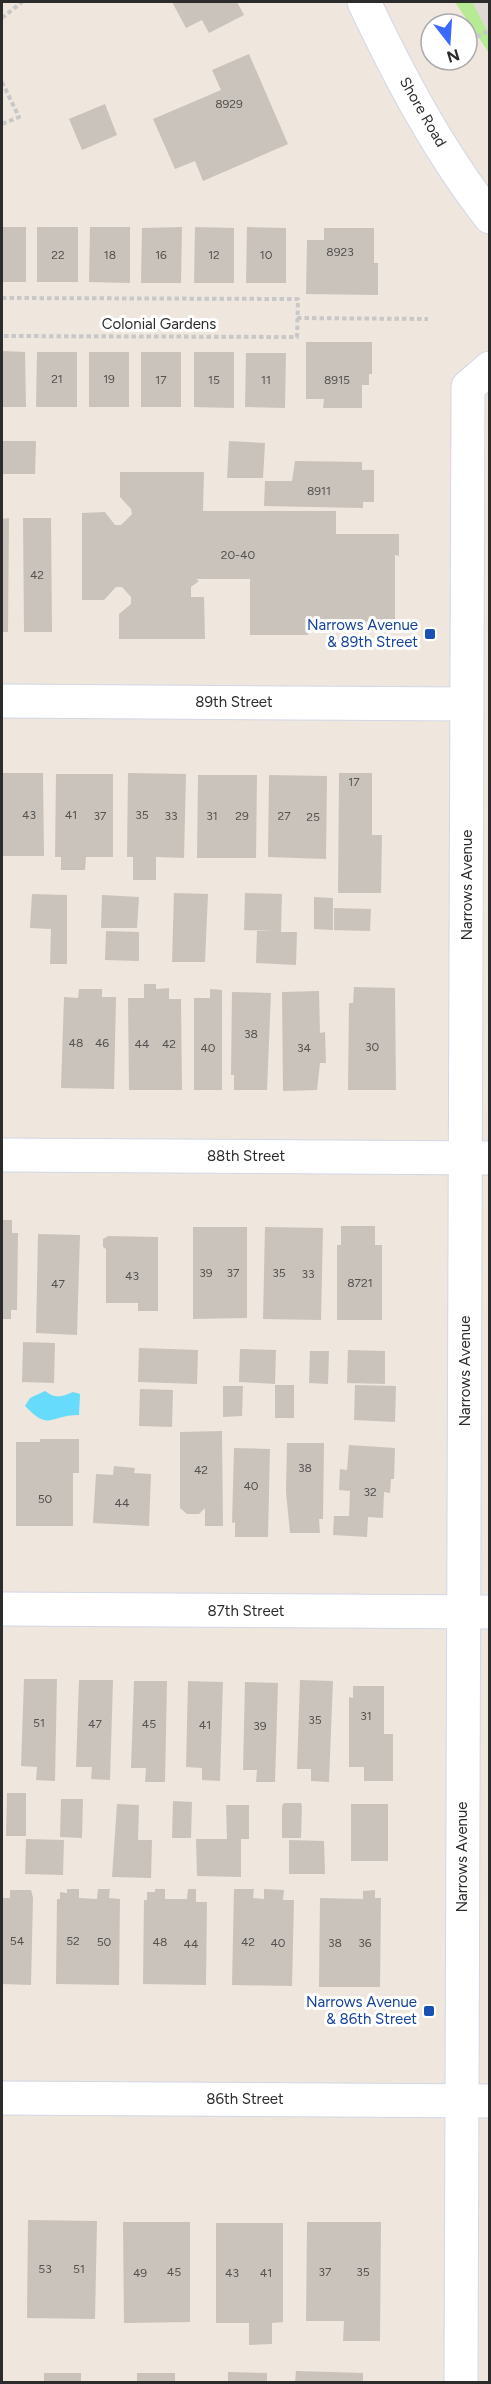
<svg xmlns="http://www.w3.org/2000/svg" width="491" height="2384" font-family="Figtree,sans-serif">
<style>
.green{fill:#b6eb94}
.plaza{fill:#ded9d4}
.water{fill:#66dbfb}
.building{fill:#cac3bc}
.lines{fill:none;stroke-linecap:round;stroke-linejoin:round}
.minor-casing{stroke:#d2d7e6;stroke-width:35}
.tertiary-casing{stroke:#d2d7e6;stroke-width:35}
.secondary-casing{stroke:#d2d7e6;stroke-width:35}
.path{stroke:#c8c8c8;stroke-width:4;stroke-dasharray:4.5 3;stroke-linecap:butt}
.minor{stroke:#fff;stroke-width:33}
.tertiary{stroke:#fff;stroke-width:33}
.secondary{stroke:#fff;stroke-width:33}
.transit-dot{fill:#1a4fb4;stroke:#fff;stroke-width:2}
.labels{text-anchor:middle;stroke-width:6;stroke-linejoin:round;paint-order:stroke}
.number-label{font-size:12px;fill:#545250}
.street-label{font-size:15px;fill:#2c2c2c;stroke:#fff}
.transit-label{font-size:15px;fill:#164399;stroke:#fff;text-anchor:end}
</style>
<rect width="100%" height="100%" fill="#efe6dd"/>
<path class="green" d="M455 2H489V53Z"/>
<path class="plaza" d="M472 2H489V36L487 31Z"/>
<path class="water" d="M45 1391C56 1399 61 1397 73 1392L80 1394 79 1415C49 1415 50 1432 25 1406L30 1398Z"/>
<path class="building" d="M172 2H237L244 15 209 33 202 20 186 28Z
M249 54 288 144 203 181 195 161 175 169 153 119 221 90 212 70Z
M105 104 117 135 82 150 69 119Z
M2 227H26V282H2Z
M37 227H78V282H37Z
M90 227H130V283L89 282Z
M182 227 181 283H141L142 228Z
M195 227 234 228V283H194Z
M247 227 286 228V283H246Z
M324 228H374V263H378V295L306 294 307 240H324Z
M306 342H372V374H369V385H362V408H323L324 399H306Z
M2 351 25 352 26 407H2Z
M37 352H77V407H36Z
M89 352H129V407H89Z
M141 352H181V407H141Z
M194 352H234V408L194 407Z
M246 353H286L285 408 245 407Z
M2 441H36L35 474H2Z
M229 441 265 443 263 478H227Z
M295 461 362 462V470H374V502H363V508L264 506 265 481H292Z
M120 472H204L203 511H336V534H399V556L395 555V631H328V621H309L308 635H250V579H196L199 581 191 587V597H204L205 639H119V614L131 604V597L122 587H116L104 600H82V513L105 512 115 525H121L132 514 131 509 120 497Z
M9 518 8 632H2V519Z
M23 518H51L52 632H24Z
M2 773H43L44 856H2Z
M128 773 186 774 184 858 156 857V880H133V857H127Z
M339 773H372V835H382L381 893H338Z
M56 774H113V857H86L85 870H61V857H55Z
M198 775H257L256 858H197Z
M269 775 327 776 326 859 268 857Z
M174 893 208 894 205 962H172Z
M245 893 282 894 281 932H297L296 965 256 963 257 931H274L244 930Z
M32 894 67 895V964H50L51 929 30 928Z
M102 895 139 897 137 928H101Z
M314 897 333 898V930L314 929Z
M334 908 371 909 370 931 334 930Z
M106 931 139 932V961L105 960Z
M144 984H156V989L169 988V999H181L182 1090H129L128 998H144Z
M354 987 395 988 396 1090H348L349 1003H353Z
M79 989H102V997H116L114 1089 61 1088 64 997 78 998Z
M210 989 222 990V1090H194V998H210Z
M319 991 320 1033 325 1032 326 1063H320L317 1090 283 1091 282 992Z
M232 992 271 993 267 1090H234V1075H231Z
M2 1220H12V1233H18L17 1310H11V1319H2Z
M341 1226H375V1245H382V1320H337V1245H341Z
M193 1227H247V1318L193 1319Z
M265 1227 323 1228 321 1320 263 1319Z
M38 1234 80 1235 77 1335 36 1333Z
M108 1236 158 1237V1311H138V1303H106V1249L103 1247V1239Z
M23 1342 55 1343 54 1383 22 1382Z
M139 1348 198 1350 197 1384 138 1382Z
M240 1349 276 1350 275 1384 239 1382Z
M348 1350 385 1351V1384L347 1383Z
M310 1351H329L328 1384 309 1383Z
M275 1385H294V1418H275Z
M355 1385 396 1386 395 1422 354 1420Z
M223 1386H243L242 1416 223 1417Z
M140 1389 173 1390 172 1427 139 1426Z
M222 1431 223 1526H205V1508L199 1514H187L180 1508V1432Z
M40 1439H79V1473H73V1526H16V1442H40Z
M287 1443H324L323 1519H319L320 1533H290L286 1492Z
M349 1445 395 1448 394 1479H391L390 1493 384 1492 383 1518 368 1517 367 1537 333 1535 334 1516H349L350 1491 339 1490 340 1469 347 1470Z
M234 1448 270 1449 268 1537H235V1522L232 1523Z
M114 1466 135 1468 134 1473 151 1474 149 1526 93 1523 96 1474 113 1475Z
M24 1679H57L55 1781 36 1780 37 1767 21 1766Z
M79 1680H113L110 1780 91 1779 92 1767H76Z
M300 1680 333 1681 329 1782 311 1781V1769H297Z
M134 1681H167L165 1782H145L146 1768H131Z
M188 1681 223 1682 220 1781 202 1780V1768L186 1767Z
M245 1682 278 1683 275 1782H256L257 1770H243Z
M353 1686H384V1734H393V1781H364V1767H349V1697L353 1698Z
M7 1793H26V1836H6Z
M61 1799H83L82 1838 60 1837Z
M173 1801 192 1802 191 1838H172Z
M284 1803H301L302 1806 301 1838H282V1806Z
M117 1804 139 1805 138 1840H152L151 1878 112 1877Z
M351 1804H388V1861H351Z
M226 1805H249V1839H241V1877L197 1876 196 1839H227Z
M26 1839 64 1840 63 1875 25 1874Z
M289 1840 324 1841 325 1874H289Z
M67 1889H79V1898L97 1899 98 1889H110L109 1898 120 1899 119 1985 56 1984 57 1899H60V1892L67 1893Z
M155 1889H165V1899H187L188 1889H196V1902H207L206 1985 143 1984 144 1900H147V1892H155Z
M234 1889H254L253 1898 264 1899V1889L284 1890 283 1900H294L292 1986 232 1985Z
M10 1890H31L33 1898 31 1985 2 1984V1898H10Z
M375 1890V1898H381L380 1987H319L320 1898 363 1899V1891Z
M28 2220 97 2221 95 2319 27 2318Z
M123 2222H190V2322L124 2323Z
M307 2222H381L380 2341H343L344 2321H306Z
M216 2223H283V2322L272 2323V2344L249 2345V2323H216Z
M296 2371 363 2373V2382H295Z
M228 2372 267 2373V2382H228Z
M44 2373H81V2382H44Z
M137 2373H175V2382H137Z"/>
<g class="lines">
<g class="minor-casing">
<path id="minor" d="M2 701 467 704
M2 1155 488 1158
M2 1609 490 1612
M461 2382 468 387 490 368"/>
</g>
<g class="tertiary-casing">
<path id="tertiary" d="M364 2C399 76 439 152 490 217"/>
</g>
<g class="secondary-casing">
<path id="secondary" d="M2 2098 490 2101"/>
</g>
<path class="path" d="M2 18 22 2
M470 40 490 30
M2 82 19 117 2 124
M2 298 298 299 297 337 2 336
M297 318 428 319"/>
<use href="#minor" class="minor"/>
<use href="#tertiary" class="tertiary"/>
<use href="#secondary" class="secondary"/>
</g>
<g class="transit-dot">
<rect x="424" y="628" width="12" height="12" rx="3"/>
<rect x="423" y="2005" width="12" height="12" rx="3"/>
</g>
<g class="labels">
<g class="number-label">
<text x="229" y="108">8929</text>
<text x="340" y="256">8923</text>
<text x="58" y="259">22</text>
<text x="110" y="259">18</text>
<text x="161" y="259">16</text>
<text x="214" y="259">12</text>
<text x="266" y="259">10</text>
<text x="57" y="383">21</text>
<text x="109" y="383">19</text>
<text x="161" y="384">17</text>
<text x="214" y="384">15</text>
<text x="266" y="384">11</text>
<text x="337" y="384">8915</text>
<text x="319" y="495">8911</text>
<text x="238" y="559">20-40</text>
<text x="37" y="579">42</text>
<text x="354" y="786">17</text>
<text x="29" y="819">43</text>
<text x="71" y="819">41</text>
<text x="142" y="819">35</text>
<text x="100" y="820">37</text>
<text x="171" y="820">33</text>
<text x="212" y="820">31</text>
<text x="242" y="820">29</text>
<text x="284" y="820">27</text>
<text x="313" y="821">25</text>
<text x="251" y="1038">38</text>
<text x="76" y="1047">48</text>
<text x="102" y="1047">46</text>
<text x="142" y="1048">44</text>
<text x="169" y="1048">42</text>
<text x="372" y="1051">30</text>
<text x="208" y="1052">40</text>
<text x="304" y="1052">34</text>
<text x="206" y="1277">39</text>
<text x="233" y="1277">37</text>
<text x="279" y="1277">35</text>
<text x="308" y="1278">33</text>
<text x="132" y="1280">43</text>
<text x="360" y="1287">8721</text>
<text x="58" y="1288">47</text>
<text x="305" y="1472">38</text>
<text x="201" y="1474">42</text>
<text x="251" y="1490">40</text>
<text x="370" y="1496">32</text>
<text x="45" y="1503">50</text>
<text x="122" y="1507">44</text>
<text x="366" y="1720">31</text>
<text x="315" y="1724">35</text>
<text x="39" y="1727">51</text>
<text x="95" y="1728">47</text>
<text x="149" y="1728">45</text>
<text x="205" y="1729">41</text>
<text x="260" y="1730">39</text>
<text x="17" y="1945">54</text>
<text x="73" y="1945">52</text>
<text x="104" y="1946">50</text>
<text x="160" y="1946">48</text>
<text x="248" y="1946">42</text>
<text x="278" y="1947">40</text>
<text x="335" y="1947">38</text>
<text x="365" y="1947">36</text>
<text x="191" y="1948">44</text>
<text x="45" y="2273">53</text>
<text x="79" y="2273">51</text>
<text x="174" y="2276">45</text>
<text x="325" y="2276">37</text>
<text x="363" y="2276">35</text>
<text x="140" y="2277">49</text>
<text x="232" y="2277">43</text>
<text x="266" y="2277">41</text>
</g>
<g class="street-label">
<text transform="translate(423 112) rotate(60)" y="5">Shore Road</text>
<text x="159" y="329">Colonial Gardens</text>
<text x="234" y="707">89th Street</text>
<text transform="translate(467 885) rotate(-90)" y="5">Narrows Avenue</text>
<text x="246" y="1161">88th Street</text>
<text transform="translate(465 1371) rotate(-90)" y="5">Narrows Avenue</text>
<text x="246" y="1616">87th Street</text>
<text transform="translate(462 1857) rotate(-90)" y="5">Narrows Avenue</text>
<text x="245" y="2104">86th Street</text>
</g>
<g class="transit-label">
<text x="418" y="630">Narrows Avenue<tspan x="418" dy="17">&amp; 89th Street</tspan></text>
<text x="417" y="2007">Narrows Avenue<tspan x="417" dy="17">&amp; 86th Street</tspan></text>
</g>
</g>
<rect width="491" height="2384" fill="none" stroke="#2c2c2c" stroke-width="6"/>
<g transform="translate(449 42) rotate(163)"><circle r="28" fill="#ffffff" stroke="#ababab" stroke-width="1.5"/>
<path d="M0-4.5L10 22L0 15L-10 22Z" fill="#3969ff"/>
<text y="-9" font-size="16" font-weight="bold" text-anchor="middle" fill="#2c2c2c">N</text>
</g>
</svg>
